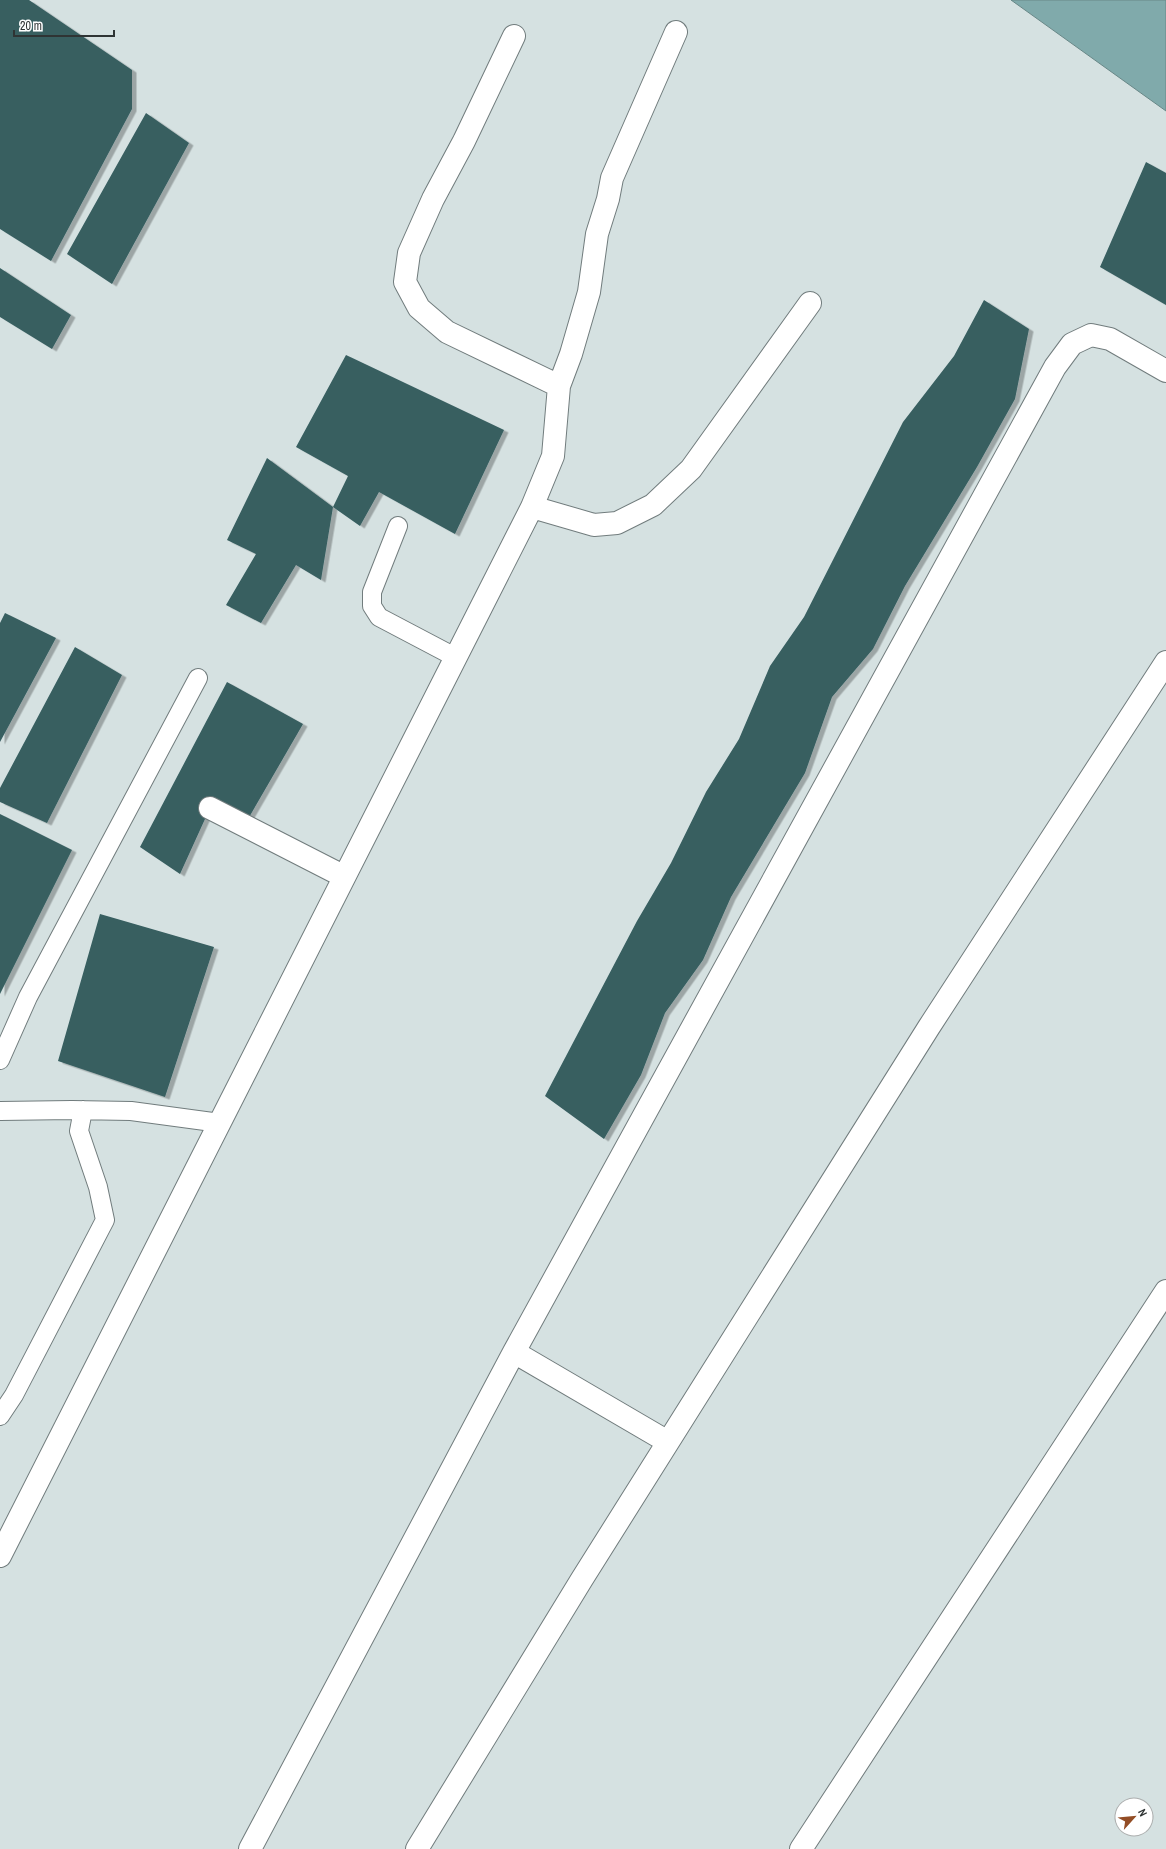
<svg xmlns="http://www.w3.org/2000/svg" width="1166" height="1849" font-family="'Archivo Narrow',sans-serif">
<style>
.water{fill:#80aaab;stroke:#688787}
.building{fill:#375e60;filter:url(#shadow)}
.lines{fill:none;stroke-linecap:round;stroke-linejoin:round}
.lane-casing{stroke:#717c7d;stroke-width:20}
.street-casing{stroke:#717c7d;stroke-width:24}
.lane{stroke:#fff;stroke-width:18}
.street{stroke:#fff;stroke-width:22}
</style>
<defs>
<filter id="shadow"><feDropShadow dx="4.5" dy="2.5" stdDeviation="0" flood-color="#0004"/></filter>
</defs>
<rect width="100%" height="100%" fill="#d5e1e1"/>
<path class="water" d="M1011 0H1166V111L1145 96Z"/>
<path class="building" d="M0 0H29L132 70V109L51 261 0 229Z
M146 113 189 143 112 284 67 254Z
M1146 162 1166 173V305L1100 267Z
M0 268 71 315 52 349 0 317Z
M984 300 1029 329 1015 399 977 467 905 586 873 649 832 697 805 773 731 897 703 960 665 1013 641 1075 604 1139 545 1096 637 921 671 863 706 792 739 739 770 666 804 617 903 422 954 356Z
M346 355 504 430 455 534 379 492 360 526 333 507 348 476 296 447Z
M267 458 333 507 321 580 296 565 261 623 226 605 256 554 227 540Z
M5 613 56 638 0 742V623Z
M75 647 122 675 47 823 0 802V788Z
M227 682 303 724 244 826 210 808 180 874 140 847Z
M0 814 72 850 0 994Z
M100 914 214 947 165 1097 58 1061Z"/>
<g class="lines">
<g class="lane-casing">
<path id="lane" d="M398 526 372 592V606L379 617 455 657
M0 1060 28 997 198 678
M0 1111 72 1110 131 1111 220 1123
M0 1416 14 1395 105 1220 98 1187 79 1131 83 1110"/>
</g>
<g class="street-casing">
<path id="street" d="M559 386 571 354 589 292 597 234 608 199 612 178 676 32
M532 507 594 525 617 523 653 505 691 469 810 303
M210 808 343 876
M514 1352 668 1442
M0 1556 532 507 553 456 559 386 447 332 419 308 405 282 409 253 433 199 464 141 514 36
M250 1849 514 1352 1055 367 1072 344 1091 335 1110 339 1166 371
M417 1849 582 1579 929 1027 1166 662
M801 1849 1166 1291"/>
</g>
<use href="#lane" class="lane"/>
<use href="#street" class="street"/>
</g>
<g transform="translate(1134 1817) rotate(63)"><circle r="19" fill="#ffffff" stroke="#acaeae"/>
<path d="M0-3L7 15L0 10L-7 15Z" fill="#934d25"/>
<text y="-6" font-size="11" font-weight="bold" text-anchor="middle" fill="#2f3434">N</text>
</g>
<path d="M14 30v6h100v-6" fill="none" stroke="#2f3434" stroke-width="2"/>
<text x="20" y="30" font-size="12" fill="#2f3434" stroke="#ffffff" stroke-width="3" paint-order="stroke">20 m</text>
</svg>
